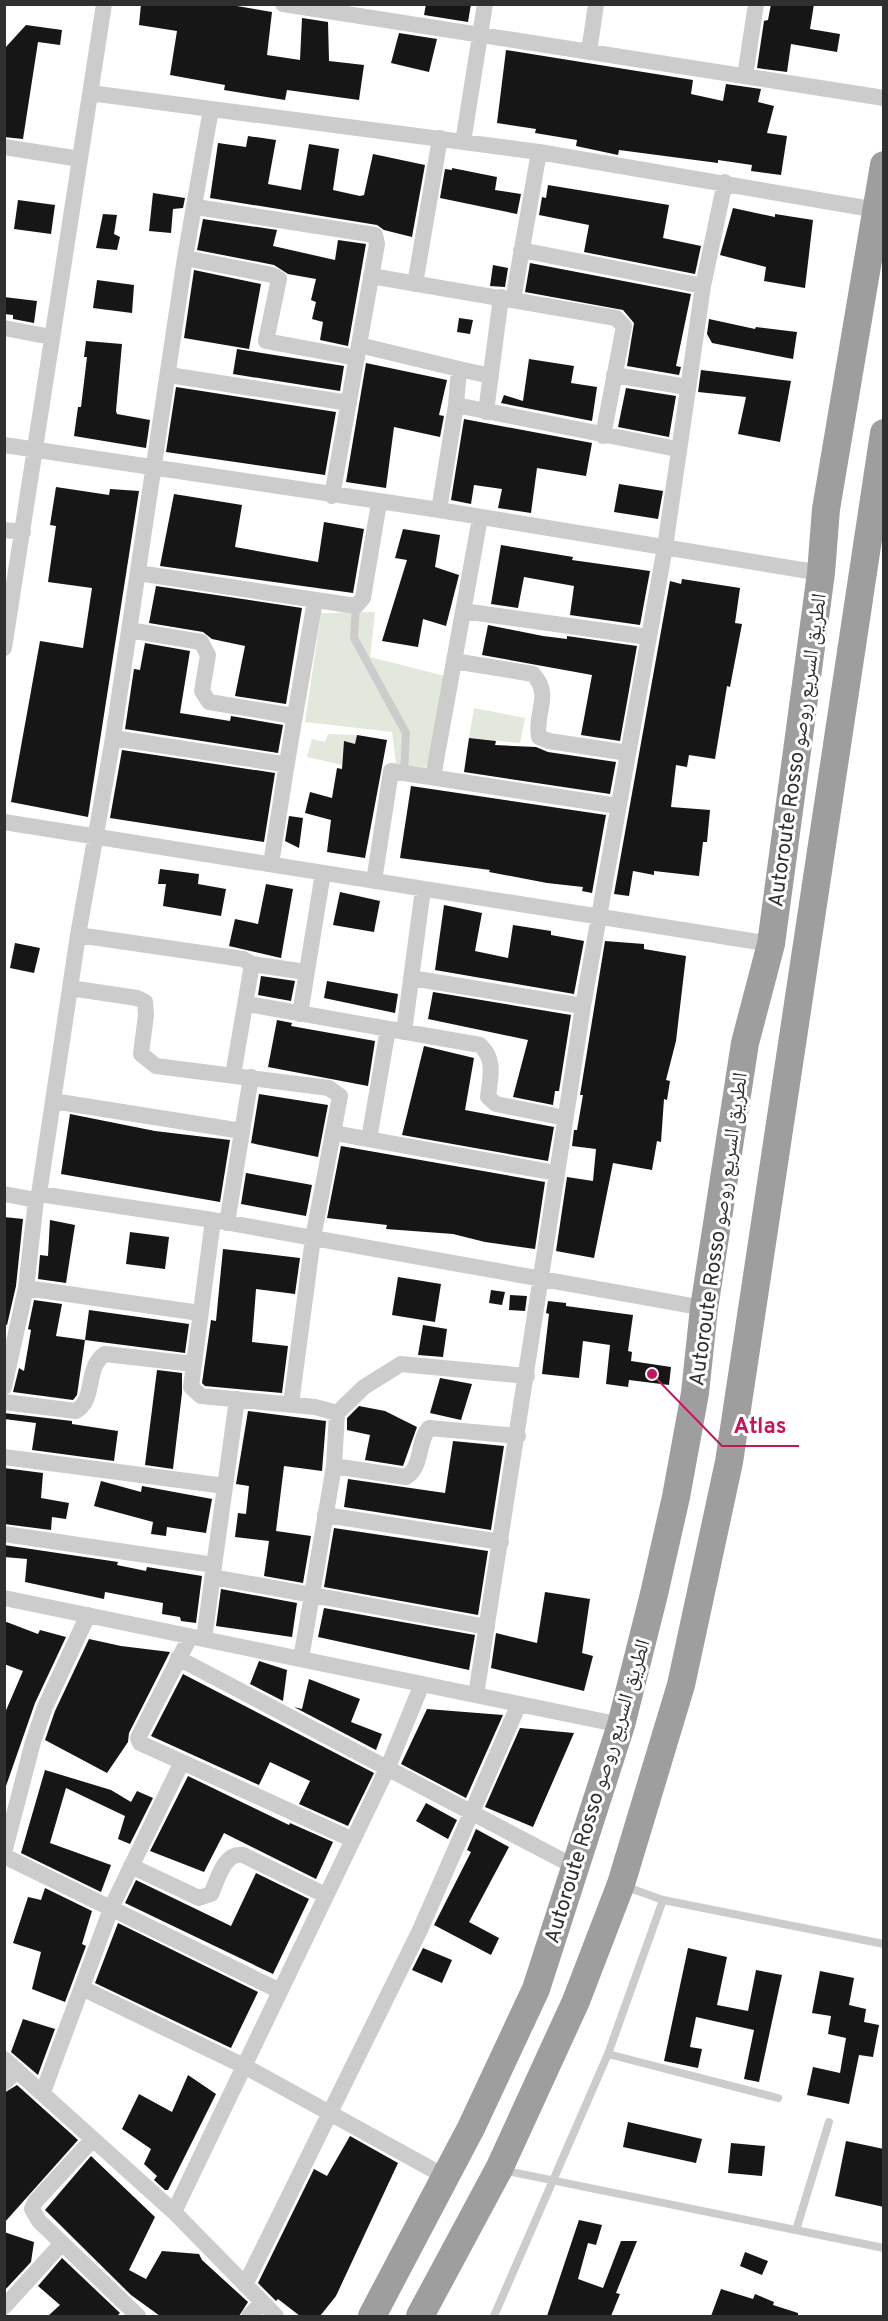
<svg xmlns="http://www.w3.org/2000/svg" width="888" height="2321" font-family="Overpass,'Noto Naskh Arabic',sans-serif">
<style>
.green{fill:#e3e8dc}
.building{fill:#161616}
.lines{fill:none;stroke-linecap:round;stroke-linejoin:round}
.service{stroke:#ccc;stroke-width:8}
.minor{stroke:#ccc;stroke-width:16}
.trunk{stroke:#9e9e9e;stroke-width:28}
.labels{text-anchor:middle;stroke-width:6;stroke-linejoin:round;paint-order:stroke}
.street-label{font-size:21px;fill:#2f2f2f;stroke:#fff}
.leader{fill:none;stroke:#c2185b;stroke-width:2}
.callout-dot{fill:#c2185b;stroke:#fff;stroke-width:2}
.callout-label{font-size:22px;text-anchor:middle;font-weight:bold;fill:#c2185b;stroke:#fff;stroke-width:6;stroke-linejoin:round;paint-order:stroke}
</style>
<rect width="100%" height="100%" fill="#fff"/>
<path class="green" d="M375 612 370 657 445 676 439 739 425 768 396 764 392 732 305 722 321 613Z
M474 708 525 718 520 743 469 738Z
M328 734 357 735 355 744 344 742 342 765 307 757 312 739 325 742Z"/>
<path class="building" d="M141 4H225L272 12 267 55 300 60 302 18 328 22 329 61 364 65 359 100 287 90 285 100 224 90 225 85 170 75 177 31 139 25Z
M426 4H471L468 22 424 15Z
M771 4H814L810 29 840 34 837 52 791 44 787 72 757 68 764 21 768 20Z
M26 25 62 30 60 45 38 42 23 139 4 137V55L5 48Z
M399 33 437 39 429 72 391 63Z
M506 50 693 80 691 94 723 101 726 84 761 89 758 102 774 106 767 133 787 136 781 175 751 171 752 165 718 160V163L619 150 618 155 576 146 577 140 535 133 536 129 497 123Z
M248 136 276 140 268 184 301 190 309 144 339 149 333 190 360 196 364 195 373 154 425 165 412 237 384 230 377 225 210 198 218 143 246 147Z
M452 168 497 177 495 190 521 194 517 214 440 198 445 169 452 170Z
M548 185 669 205 663 238 701 246 695 274 584 252 589 225 539 215 542 197 546 198Z
M153 193 185 198 183 208 173 209 171 233 149 231Z
M18 200 55 205 51 234 14 229Z
M733 208 775 217V214L813 220 805 288 764 281 766 267 720 255Z
M103 214 117 215 114 234 120 237 117 250 96 248Z
M203 219 277 230 273 246 335 260 338 240 366 244 348 346 320 340 323 322 312 319 316 302 311 300 316 279 288 274 274 265 197 250Z
M530 263 691 294 676 366 681 367 679 375 627 366 634 323 623 310 525 292Z
M493 265 508 268 505 287 490 286Z
M194 270 261 284 249 349 184 338Z
M97 280 134 285 132 313 93 308Z
M4 297 37 301 34 323 13 319V315L4 314Z
M459 318 473 320 470 334 457 332Z
M709 319 755 329 756 327 797 332 793 359 712 343 707 334Z
M86 341 122 344 116 411 117 414 150 420 146 448 74 436 78 407H81L87 357H84Z
M237 349 344 366 340 391 233 374Z
M529 359 574 366 571 383 597 387 592 421 501 403 504 395 523 401Z
M366 363 447 380 439 415 444 416 440 437 394 427 386 488 346 482Z
M701 370 791 381 780 442 738 434 746 397 698 392Z
M176 387 336 412 325 475 166 452Z
M626 388 676 396 669 437 618 427Z
M464 419 592 443 586 476 537 468 531 513 498 508 502 489 474 485 471 504 451 500Z
M619 484 663 491 658 519 614 512Z
M56 487 109 495 110 489 139 491 88 817 11 802 40 641 83 648 92 588 48 582 56 526 50 525Z
M174 494 242 505 235 547 290 557 318 562 324 522 364 529 353 593 160 566Z
M403 529 440 535 435 567 459 575 446 626 423 619 418 647 382 641 407 560 395 558Z
M501 545 573 557 572 560 650 571 640 625 570 615 574 586 524 577 518 608 491 604Z
M682 579 740 588 735 623 742 624 730 687 727 686 715 759 689 755 687 767 676 765 671 807 710 810 707 842H703L699 876 654 871V875L633 871 629 896 614 894 670 581 681 584Z
M156 586 302 608 286 704 235 696 245 646 212 639 203 632 149 623Z
M488 625 543 636 567 639V636L637 646 620 741 581 735 592 675 482 655Z
M145 643 190 651 180 713 230 721 231 716 283 725 278 753 125 729 134 669 140 670Z
M357 735 387 740 365 858 327 852 331 820 305 813 310 792 332 798 337 768 342 769 344 741 355 744Z
M469 738 496 741 495 745 536 747 548 752 616 762 610 794 464 772Z
M122 750 275 773 264 842 110 818Z
M411 786 606 815 592 893 582 891 583 887 547 883 489 872 490 870 400 858Z
M289 816 303 818 299 848 285 841Z
M160 869 199 874 198 884 226 889 221 916 163 906 166 884H158Z
M266 884 293 889 281 958 229 946 235 919 258 924Z
M340 892 380 901 374 932 333 925Z
M444 905 482 913 475 951 508 958 513 925 551 931V935L584 941 574 994 435 970Z
M605 941 644 944V949L686 956 676 1041 666 1080 670 1081 667 1100 664 1099 661 1142 657 1141 652 1170 613 1163 594 1258 556 1251 567 1177 593 1181 596 1149 572 1146 574 1130H577L583 1095H580Z
M15 943 40 948 34 973 10 968Z
M261 976 295 981 291 1001 258 995Z
M327 981 398 994 395 1013 324 998Z
M433 992 571 1015 559 1091H555L553 1105 513 1097 528 1040 428 1019Z
M277 1020 292 1023 291 1026 375 1041 368 1086 268 1067Z
M424 1046 474 1058 465 1110 554 1127 548 1161 402 1135Z
M259 1094 328 1105 318 1157 251 1143Z
M70 1114 155 1131 230 1140 220 1202 61 1174Z
M341 1146 545 1182 535 1249 485 1242 453 1234 386 1229 387 1225 327 1218Z
M246 1173 312 1185 306 1216 241 1204Z
M4 1217 23 1219 16 1286 7 1325 4 1324Z
M50 1220 75 1225 66 1283 38 1279 40 1255 48 1256Z
M130 1232 169 1237 165 1269 126 1264Z
M223 1249 300 1258 295 1294 256 1289 252 1342 288 1346 282 1393 205 1386 202 1383 211 1320 216 1321Z
M398 1277 441 1284 435 1322 392 1315Z
M491 1290 505 1292 502 1305 489 1303Z
M510 1295 527 1296 525 1311 509 1310Z
M34 1300 62 1304 56 1336 85 1340 77 1395 73 1400 13 1392 19 1368 24 1371 31 1330 28 1329Z
M548 1301 566 1303V1306L633 1315 628 1351 632 1352 631 1361 671 1367 669 1385 629 1380 628 1387 606 1384 610 1345 583 1341 579 1378 542 1374 549 1314 546 1313Z
M89 1310 189 1324 185 1353 85 1340Z
M423 1325 447 1329 443 1357 418 1355Z
M157 1370 182 1373V1393L173 1469 145 1465Z
M440 1378 472 1384 461 1420 430 1413Z
M359 1406 385 1411 417 1427 403 1466 365 1460 370 1435 347 1430V1418Z
M248 1411 326 1421 322 1471 284 1466 276 1531 311 1536 303 1583 264 1576 269 1541 235 1537 238 1513 246 1514 249 1486 236 1484Z
M4 1413 72 1421V1424L118 1431 114 1461 32 1450 36 1423 4 1419Z
M453 1441 504 1446 491 1530 344 1507 348 1479 445 1493Z
M4 1468 43 1473 41 1498 69 1503 66 1519 52 1517 51 1530 4 1524Z
M101 1481 141 1492 142 1486 212 1499 206 1533 167 1527 166 1536 151 1534 153 1522 94 1506Z
M334 1528 488 1551 478 1615 324 1587Z
M4 1545 118 1562 117 1565 146 1571 147 1567 202 1576 196 1623 181 1621 180 1617 162 1614 163 1603 105 1592 104 1599 25 1582 27 1559 4 1557Z
M221 1589 297 1603 292 1637 216 1626Z
M545 1592 590 1599 582 1653 593 1656 584 1691 491 1668 496 1633 537 1643Z
M324 1608 475 1635 469 1670 318 1637Z
M4 1621 38 1634 40 1630 66 1637 35 1703 6 1786 4 1715 23 1671 4 1664Z
M89 1639 121 1646 170 1652 129 1733 128 1742 107 1773 45 1740 55 1711Z
M259 1661 287 1670 283 1701 250 1684Z
M183 1674 374 1773 348 1826 299 1804 310 1781 270 1762 259 1785 151 1736Z
M309 1679 360 1699 351 1722 382 1734 376 1750 294 1707 302 1709Z
M427 1709 503 1715 466 1798 401 1764Z
M520 1728 574 1733 533 1827 485 1807Z
M45 1770 111 1790 131 1802 137 1791 153 1798 130 1844 118 1839 125 1816 66 1788 50 1843 111 1865 101 1892 21 1853Z
M188 1776 289 1825 290 1823 333 1842 316 1879 224 1833 204 1872 150 1851Z
M426 1803 457 1820 448 1839 416 1821Z
M476 1829 509 1847 469 1922 499 1938 491 1955 434 1925 471 1852 467 1850Z
M256 1873 309 1899 273 1974 125 1903 136 1880 231 1926Z
M45 1888 92 1911 82 1944 86 1946 65 2002 32 1989 41 1952 13 1943 28 1897 41 1900Z
M118 1923 258 1992 231 2048 95 1983Z
M423 1948 452 1960 442 1983 412 1970Z
M688 1948 727 1957 717 2005 748 2011 756 1970 782 1975 759 2082 744 2079 754 2030 696 2017 690 2047 702 2049 698 2068 664 2061Z
M820 1971 854 1978 849 2005 866 2009 864 2022 879 2025 873 2057 859 2055 849 2104 807 2095 813 2067 840 2073 846 2038 828 2034 831 2016 812 2013Z
M23 2019 55 2029 38 2075 11 2052Z
M188 2075 216 2094 168 2190H165L154 2180 157 2176 144 2164 151 2149 122 2129 139 2094 172 2112Z
M17 2085 78 2140 4 2223V2093Z
M628 2122 702 2139 696 2163 623 2147Z
M350 2136 398 2163 336 2296 320 2316H300L278 2299 276 2301 258 2283 314 2169 327 2176Z
M846 2141 884 2149V2207L835 2196Z
M731 2143 765 2146 762 2176 728 2173Z
M91 2156 155 2217 129 2270 146 2279 162 2251 199 2254 202 2260 248 2302 239 2316H160L131 2295 45 2210Z
M579 2220 602 2225 596 2245 588 2243 578 2279 603 2288 621 2241H637L616 2293 620 2294 611 2316H547Z
M4 2232 34 2242 31 2262 4 2291Z
M745 2252 768 2261 762 2275 740 2266Z
M62 2258 120 2313 117 2316H48L60 2305 38 2286Z
M721 2289 753 2299 755 2294 774 2302 773 2305 798 2313V2316H711Z"/>
<g class="lines">
<path class="service" d="M356 606 354 638 406 733 404 772
M624 1886 663 1900 884 1944
M608 2054 778 2098
M502 2170 884 2248
M796 2230 829 2122
M494 2316 608 2054 663 1900"/>
<path class="minor" d="M283 4 884 98
M589 52 596 4
M745 76 756 4
M90 93 539 152 877 210
M463 142 485 4
M4 147 80 159
M196 207 375 235 377 244 332 496
M521 250 703 286
M185 258 272 275 279 279 266 341 357 358
M371 276 616 318 624 326 603 436
M415 284 440 138
M513 300 539 152
M4 328 51 337
M359 345 459 369 456 405
M459 369 491 376
M169 375 349 403
M614 375 687 387
M486 412 501 297
M4 445 439 510 821 573
M439 510 456 405 677 449
M4 530 23 532
M138 573 356 606 363 598 379 503
M463 611 648 637
M129 630 201 642 208 655 202 691 209 702 288 715 294 721 286 769
M4 648 104 4
M454 661 533 674C553 696 534 712 539 737L549 741 628 753
M294 721 315 601
M113 738 283 764 286 769 271 864
M433 777 480 518
M4 822 771 944
M374 881 391 771 618 806
M78 935 243 959 252 964 233 1075
M252 964 306 972
M411 978 583 1006
M70 988 137 998 145 1002 146 1015 141 1054 156 1066 329 1088 340 1096 313 1238 291 1404
M247 1004 480 1045C496 1060 490 1077 488 1097L496 1104 565 1118
M300 1014 323 873
M404 1032 423 889
M53 1101 242 1131
M334 1133 556 1173
M369 1139 388 1029
M4 1194 36 1200 39 1194 213 1220 704 1308
M39 1194 78 935 112 744 185 258 211 109
M213 1220 191 1387 201 1396 315 1407 337 1413 334 1466 301 1659
M227 1223 251 1077
M26 1288 200 1313
M4 1387 26 1288 36 1200
M4 1402 76 1411C97 1398 84 1368 105 1354L193 1364
M337 1413 364 1387 401 1364 527 1376
M4 1457 225 1486
M334 1466 406 1477C423 1467 417 1442 429 1428L518 1436
M325 1515 501 1542
M4 1534 214 1565
M213 1577 487 1627
M4 1598 621 1725
M204 1639 237 1399
M178 1658 577 1868
M476 1695 583 1006 665 547 703 286 725 182
M182 1762 140 1743 138 1738 190 1637
M4 1853 33 1742 45 1707 88 1615
M4 1856 280 1991
M131 1866 199 1898 211 1894C218 1879 224 1852 243 1855L325 1895
M82 1988 246 2067 446 2177
M4 2059 174 2212 276 2316
M4 2083 17 2070
M43 2092 112 1906 182 1762 351 1839
M93 2139 35 2202 32 2209 39 2221 138 2316
M174 2212 388 1767 422 1684
M245 2285 420 1930 519 1704
M4 2307 62 2243
M249 2316 262 2303"/>
<path class="trunk" d="M372 2316 471 2128 536 1989 621 1725 654 1594 676 1497 695 1393 704 1308 745 1043 771 944 821 573 826 509 884 165
M420 2316 499 2169 576 2001 621 1884 681 1685 729 1462 884 433"/>
</g>
<g class="labels">
<g class="street-label">
<text transform="translate(797 750) rotate(-82)" y="7">Autoroute Rosso الطريق السريع روصو</text>
<text transform="translate(718 1229) rotate(-82)" y="7">Autoroute Rosso الطريق السريع روصو</text>
<text transform="translate(597 1791) rotate(-73)" y="7">Autoroute Rosso الطريق السريع روصو</text>
</g>
</g>
<path class="leader" d="M652 1374L722 1446H799"/>
<circle class="callout-dot" cx="652" cy="1374" r="6"/>
<g class="callout-label">
<text x="760" y="1433">Atlas</text>
</g>
<rect width="888" height="2321" fill="none" stroke="#2f2f2f" stroke-width="12"/>
</svg>
